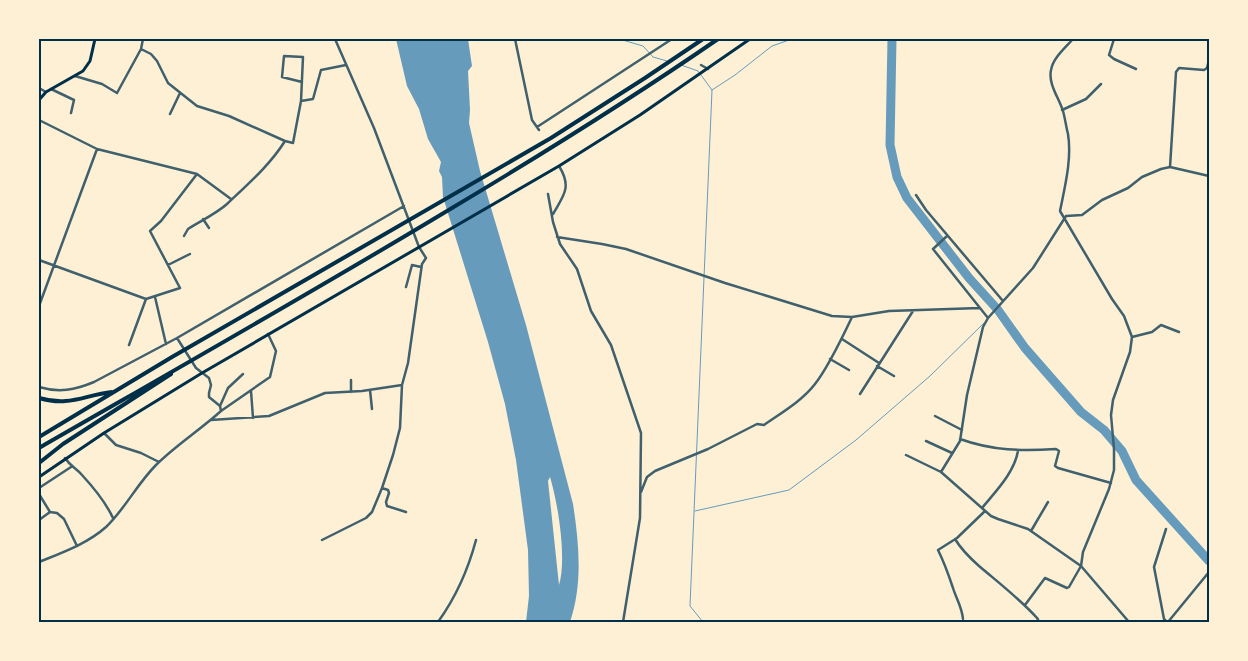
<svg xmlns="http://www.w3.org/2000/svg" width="1248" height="661" font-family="'Varela Round',sans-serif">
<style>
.water{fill:#669bbc;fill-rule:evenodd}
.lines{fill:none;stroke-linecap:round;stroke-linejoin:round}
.stream{stroke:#669bbc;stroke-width:1}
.river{stroke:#669bbc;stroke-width:9}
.minor{stroke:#3f606c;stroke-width:2.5}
.tertiary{stroke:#3f606c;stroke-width:2.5}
.secondary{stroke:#003049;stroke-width:3}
.motorway{stroke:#003049;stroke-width:4}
.neatline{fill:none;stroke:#003049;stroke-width:2}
</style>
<rect width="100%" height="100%" fill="#fdf0d5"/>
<path class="water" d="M396 39H468L472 66 468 71 470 110 469 123 480 171 526 325 573 504C579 543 583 584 570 622H526L529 596 528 550 516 460 505 404 488 342 443 197 442 177 439 171 441 162 428 139 419 109 407 86ZM550 477C558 503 567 559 559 585L548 481Z"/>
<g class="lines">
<path class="stream" d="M619 39 643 46 653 57 667 61
M681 65 698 71 712 90 690 606 703 622
M712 90 735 75 772 46 792 39
M695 511 789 490 856 440 930 376 984 323"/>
<path class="river" d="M892 39 890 145 897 177 907 198 969 278 998 310 1025 348 1081 412 1104 430 1122 451 1136 480 1209 561"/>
<path class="minor" d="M515 39 532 120 539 130
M1114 39 1109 55 1114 59 1136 69
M141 49 151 54 157 61 168 83 197 106 229 116 285 141C270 165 248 184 227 204 216 214 200 221 188 229L184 236
M701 65 708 69
M75 76 102 84 117 93 141 49 143 39
M39 88 46 92
M51 89 74 100 71 113
M301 101 313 99 321 70 346 65
M1062 110 1086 99 1101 84
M170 114 180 93
M39 120 97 149 197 174 231 199
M537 127 672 39
M285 141 293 143 301 101 303 57 284 56 282 77 302 82
M1170 167 1176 72 1179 68 1204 70 1207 68
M548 194 553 222 560 244 577 269 591 311 611 345 641 433 640 518 623 622
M916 195 926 210 1003 301
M553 214C564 195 572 187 559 166
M203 219 209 228
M947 236 933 249 980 308
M557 237 602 244 626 249 725 283 832 316 852 317 889 311 980 308 988 318
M39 260 146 299 180 288 150 231 161 221 197 174
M168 265 190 254
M406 287 412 265 421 267
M155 297 166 344
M39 306 97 149
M1132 337 1152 332 1161 325 1179 332
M842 339 879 363
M129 345 146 299
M830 359 849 370
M877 366 894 376
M39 387C59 393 75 390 94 382L177 338 404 206
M370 390 372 409
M251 391 253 418
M351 392V380
M860 394 913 311
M220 406 228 388 243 374
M221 411 270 377 276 351 268 334
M935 416 962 430
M211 420 269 416 325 393 362 391 402 385
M104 433 116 445 141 453 159 462
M960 439C993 451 1022 451 1056 449L1059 451 1055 466 1058 468 1111 483
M926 441 952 453
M906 455 941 472 991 516 998 519 1028 529 1081 566 1069 587 1067 588 1045 578 1025 605
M65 458C71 467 76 468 82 475 94 488 106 503 113 518
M941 472 960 441 967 395 983 327 988 318 1033 268 1066 216 1082 215 1102 200 1128 188 1142 177 1161 169 1170 167 1209 176
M39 488 71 467
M382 488 388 490 389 493 386 502 387 506 406 512
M641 492 647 477 655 471 708 449 757 424 764 425C781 413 802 401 815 384 829 366 842 338 852 317
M39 494 50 512
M982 508C996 491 1014 473 1018 451
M39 520 50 512 57 513 64 519 77 546
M1166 529 1154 567 1164 619 1167 622
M1031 531 1048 502
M955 539C961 549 970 558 979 566 999 583 1020 599 1038 619L1037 622
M322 540 366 518 372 512 382 488 393 455 400 428 402 385 408 363 422 264 426 258 419 247 374 128 335 39
M39 562C61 553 87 544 106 527 125 509 137 484 156 465 176 445 200 430 221 411L220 406 209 397V393L211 385 209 378 196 368 177 338
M963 619C962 607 956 598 953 588 948 573 945 564 938 550L957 538 985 511
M438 622C456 597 468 570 476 540"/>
<path class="tertiary" d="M1073 39C1065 48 1053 58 1051 70 1048 84 1059 98 1063 111 1065 118 1066 126 1068 134 1072 159 1065 186 1060 211L1112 299 1124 316 1132 337 1130 352 1113 400 1111 415 1114 449V470L1109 489 1083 552 1081 566 1129 622
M1207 68 1209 60
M1168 622 1209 572"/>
<path class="secondary" d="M39 100 46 92 83 71 90 61 95 39
M39 477 104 433 202 373 559 166 640 115 750 39"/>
<path class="motorway" d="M39 398C70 407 84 395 112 392
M39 437 172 357 551 138 645 78 703 39
M39 448C173 371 309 294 442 214 536 158 628 101 718 39
M39 463 63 444 171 374"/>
</g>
<rect width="1248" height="661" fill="none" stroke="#fdf0d5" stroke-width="80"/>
<rect x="40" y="40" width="1168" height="581" class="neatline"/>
</svg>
